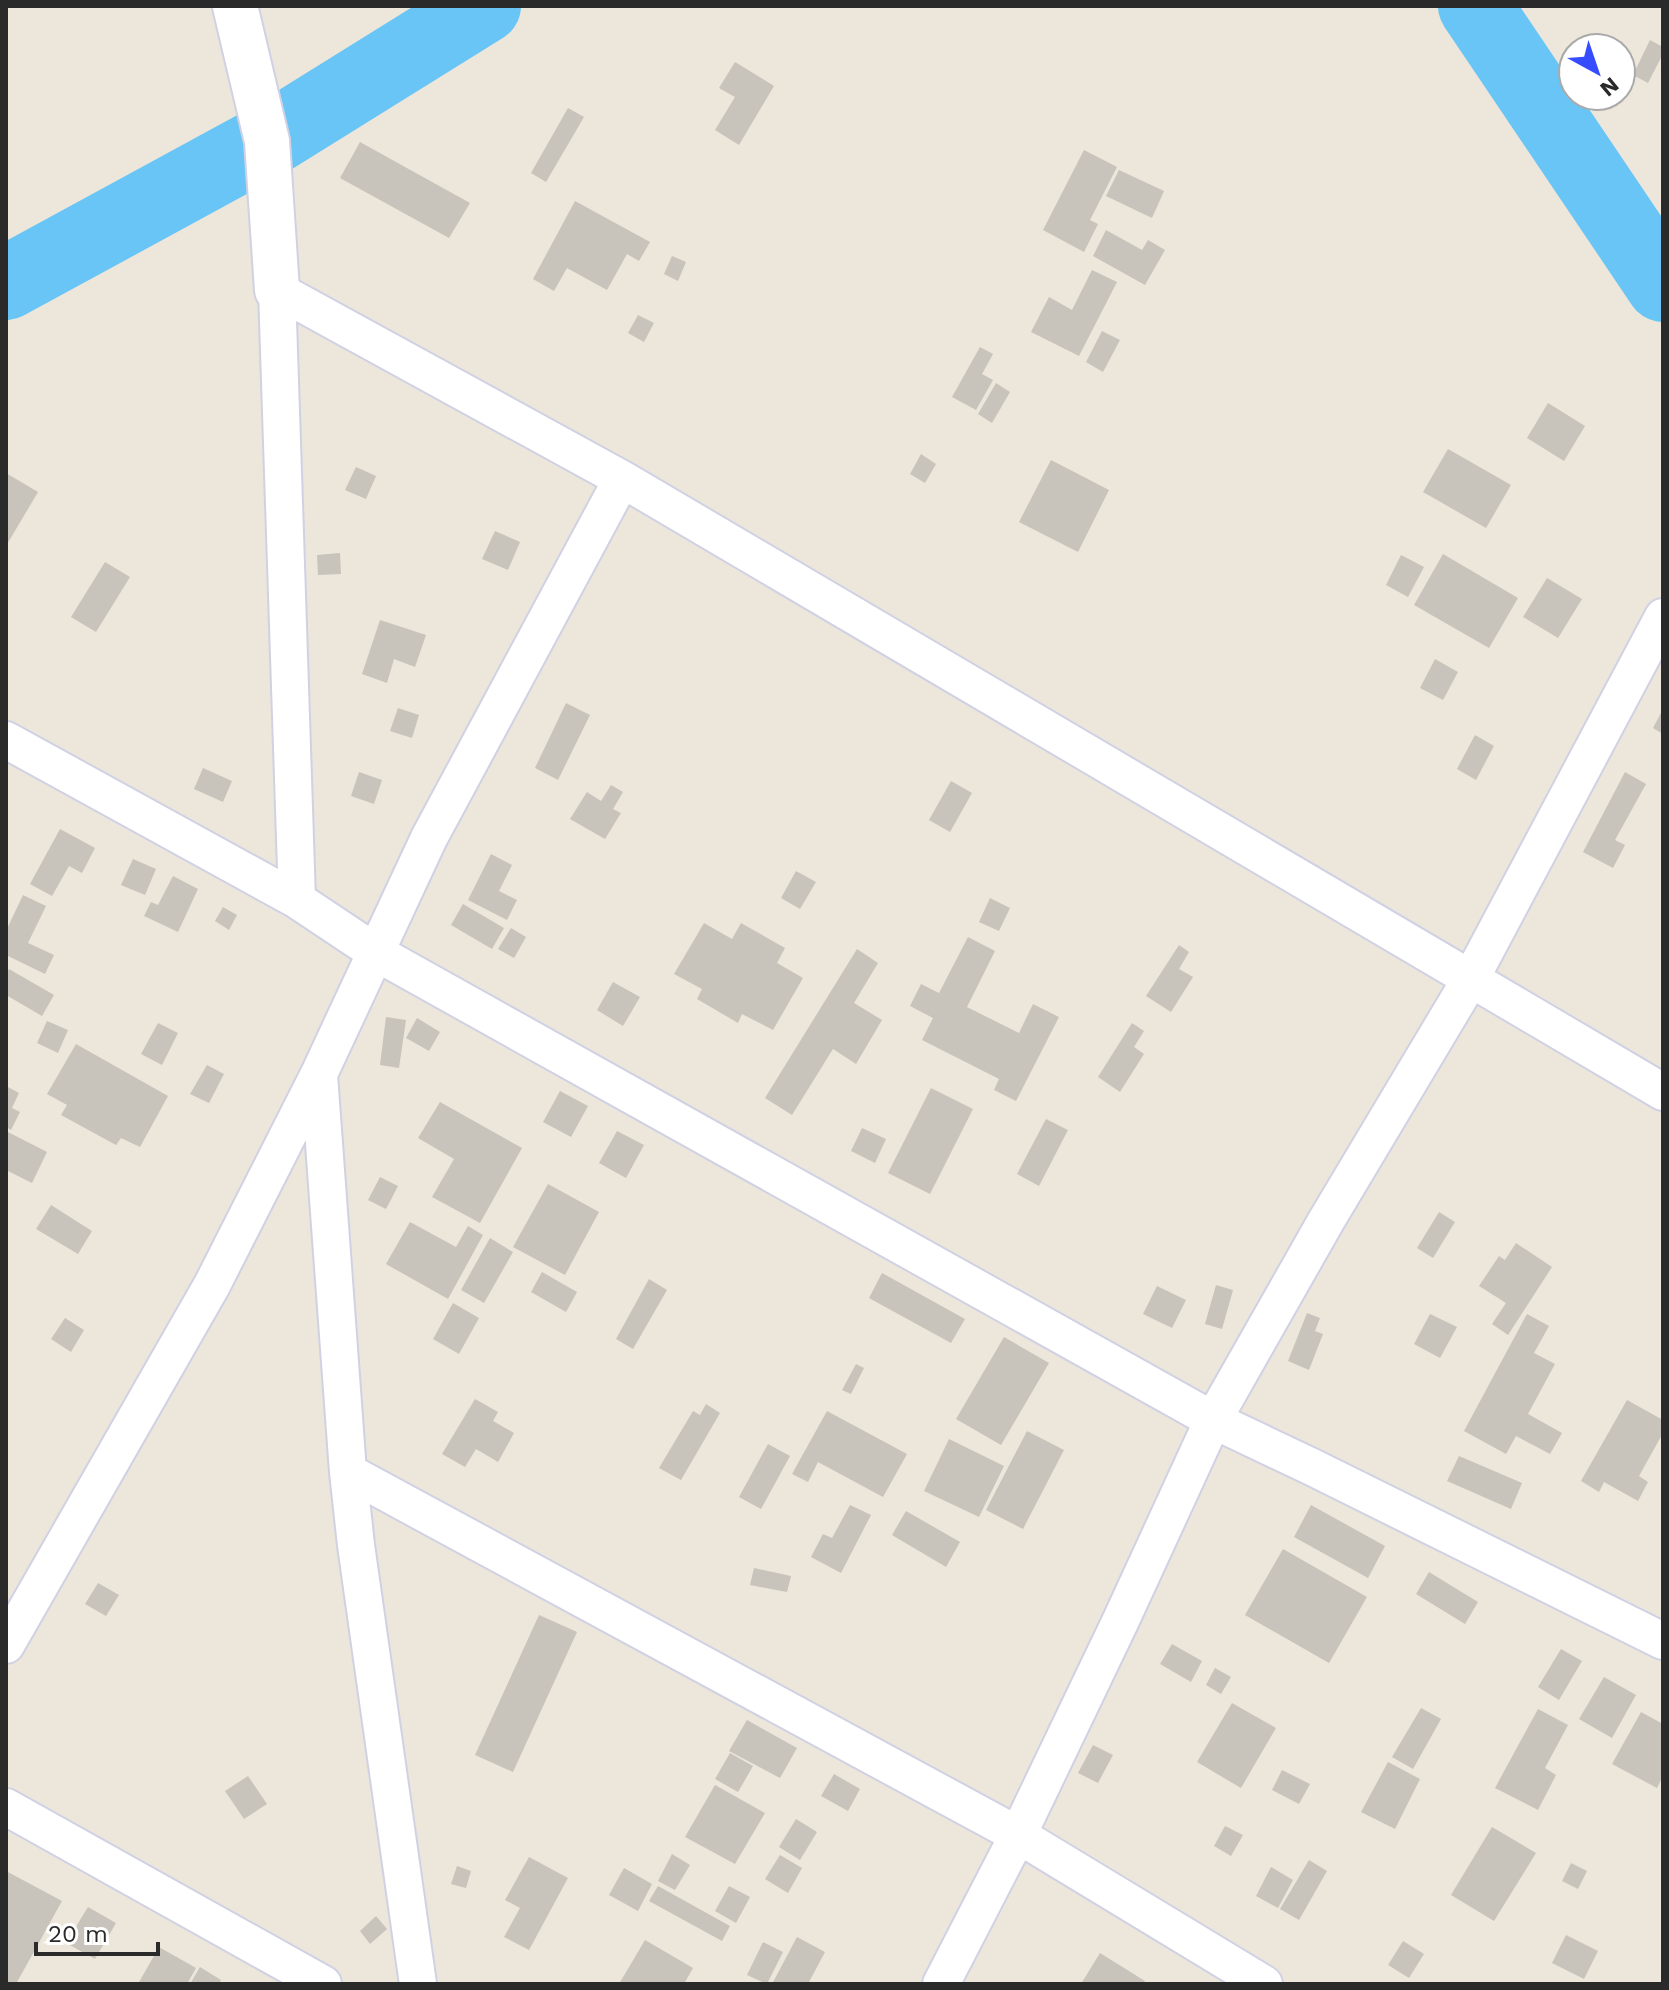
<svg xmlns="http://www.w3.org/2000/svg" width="1669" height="1990" font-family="'Work Sans',sans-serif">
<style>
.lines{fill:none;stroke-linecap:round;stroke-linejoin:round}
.river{stroke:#68c5f5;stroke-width:74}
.building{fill:#c8c3bb}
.street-casing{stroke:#d0d2e4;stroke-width:40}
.secondary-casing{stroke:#d0d2e4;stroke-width:48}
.street{stroke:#fff;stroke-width:36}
.secondary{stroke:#fff;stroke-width:44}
</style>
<rect width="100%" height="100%" fill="#ede6db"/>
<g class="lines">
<path class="river" d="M1475 6 1663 285
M6 283 267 141 484 6"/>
</g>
<path class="building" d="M1650 40 1663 47V54L1648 83 1633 75Z
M735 62 774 86 739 145 715 130 735 97 719 88Z
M568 108 584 117 546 182 531 173Z
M360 142 470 203 449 238 340 178Z
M1084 150 1117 167 1090 220 1098 224 1084 252 1043 230Z
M1119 170 1164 191 1152 218 1106 196Z
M575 201 650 242 639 261 627 254 607 290 567 268 554 291 533 279Z
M1106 230 1142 250 1148 240 1165 250 1145 285 1093 256Z
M672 256 686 262 678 281 664 274Z
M1092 270 1117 282 1079 356 1031 332 1049 297 1072 310Z
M638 315 654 323 644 342 628 333Z
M1102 331 1120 340 1103 372 1086 362Z
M980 347 993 354 982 374 993 380 976 410 952 397Z
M996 383 1010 392 992 423 978 414Z
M1548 403 1585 426 1564 461 1527 438Z
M1448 449 1511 485 1486 528 1423 492Z
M921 454 936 464 925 483 910 474Z
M1051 460 1109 490 1078 552 1019 522Z
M356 467 376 476 366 499 345 490Z
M6 473 38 492 6 546Z
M495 531 520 542 508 570 482 559Z
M340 553 341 574 318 575 317 555Z
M1443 554 1518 598 1489 648 1414 605Z
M1401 555 1424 567 1408 597 1386 585Z
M105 562 130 577 96 632 71 617Z
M1547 578 1582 599 1558 638 1523 617Z
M380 620 426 635 415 667 394 659 387 683 362 674Z
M1435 659 1458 672 1443 700 1420 688Z
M566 703 590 715 558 780 535 768Z
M398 708 419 715 412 738 390 731Z
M1663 709V734L1653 728Z
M1475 735 1494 746 1476 780 1457 769Z
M203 768 232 781 223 802 194 789Z
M359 772 382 780 374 804 351 796Z
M1625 772 1646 784 1615 840 1625 845 1613 868 1583 852Z
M951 781 972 793 950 832 929 820Z
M611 785 623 792 613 809 621 813 605 839 570 819 587 792 601 801Z
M60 829 95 848 82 873 69 866 52 896 30 884Z
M491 854 512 865 499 891 517 900 507 920 468 900Z
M133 859 156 869 145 895 121 885Z
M796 871 816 882 800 909 781 898Z
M173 876 198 889 178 932 144 916 151 902 158 905Z
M23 895 46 906 28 943 54 955 45 974 6 955V931Z
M990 898 1010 908 999 931 979 922Z
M463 904 504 928 492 949 451 925Z
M223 907 237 915 229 930 215 921Z
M704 923 732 939 741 923 785 948 777 963 803 978 773 1030 742 1014 738 1023 697 999 702 989 674 974Z
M511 928 526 937 514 958 498 949Z
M968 937 995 951 967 1007 1019 1033 1033 1004 1059 1017 1016 1101 994 1090 999 1079 922 1040 933 1018 910 1006 921 984 939 993Z
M1179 945 1189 952 1179 969 1193 977 1171 1012 1146 996Z
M857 949 878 963 854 1003 882 1020 856 1064 833 1049 792 1115 765 1098Z
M9 969 54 995 42 1016 6 995V974Z
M613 982 640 997 623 1026 597 1010Z
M386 1017 406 1020 399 1068 380 1065Z
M417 1018 440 1032 429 1051 406 1038Z
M47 1021 68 1030 58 1053 37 1043Z
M158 1023 178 1033 162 1065 141 1054Z
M1132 1023 1144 1031 1134 1047 1144 1054 1120 1092 1098 1077Z
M76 1044 168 1096 140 1147 121 1138 116 1145 61 1115 67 1105 47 1094Z
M207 1065 224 1074 209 1103 190 1094Z
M6 1086 19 1093 12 1108 20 1112 11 1130 6 1127Z
M931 1088 973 1109 930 1194 888 1173Z
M560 1091 588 1106 571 1137 543 1122Z
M440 1102 522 1148 480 1223 432 1197 454 1159 418 1138Z
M1046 1119 1068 1130 1039 1186 1017 1174Z
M862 1128 886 1139 875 1163 851 1151Z
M6 1131 47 1152 32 1183 6 1170Z
M617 1131 644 1145 626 1178 599 1163Z
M380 1177 398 1186 386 1209 368 1200Z
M548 1184 599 1212 565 1275 513 1247Z
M51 1205 92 1231 78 1254 36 1229Z
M1439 1212 1455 1222 1433 1258 1417 1248Z
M410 1222 456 1247 468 1226 483 1235 448 1299 386 1264Z
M490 1238 513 1252 484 1303 461 1290Z
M1516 1243 1552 1267 1508 1335 1492 1324 1506 1303 1479 1286 1499 1256 1505 1260Z
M542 1272 577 1292 566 1312 531 1292Z
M882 1273 965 1319 951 1343 869 1298Z
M649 1279 667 1290 633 1349 616 1339Z
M1216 1285 1233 1290 1222 1329 1205 1324Z
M1157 1286 1186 1300 1172 1328 1143 1314Z
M453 1303 479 1318 459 1354 433 1339Z
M1307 1313 1320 1318 1315 1331 1323 1334 1309 1370 1288 1361Z
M1430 1314 1457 1327 1440 1358 1414 1344Z
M1527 1314 1549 1326 1534 1353 1555 1364 1528 1414 1562 1433 1550 1454 1516 1436 1506 1454 1464 1431Z
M65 1318 84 1330 71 1352 51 1339Z
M1004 1337 1049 1363 1001 1445 956 1419Z
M856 1364 864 1368 851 1394 842 1390Z
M475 1399 498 1412 493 1421 514 1433 498 1462 476 1449 465 1467 442 1454Z
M1627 1400 1663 1420V1433L1639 1476 1648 1482 1638 1501 1604 1482 1599 1492 1581 1481Z
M706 1404 720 1413 681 1480 659 1468 693 1411 700 1415Z
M827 1411 907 1454 883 1497 818 1462 808 1482 792 1474Z
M1027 1431 1064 1450 1023 1529 986 1510Z
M949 1439 1004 1466 979 1517 924 1491Z
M768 1444 790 1456 761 1509 739 1497Z
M1459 1456 1522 1483 1511 1509 1447 1481Z
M850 1505 871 1515 841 1573 811 1557 823 1534 832 1538Z
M1311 1505 1385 1546 1368 1578 1294 1537Z
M906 1511 960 1542 946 1567 892 1535Z
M1283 1549 1367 1597 1329 1663 1245 1615Z
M754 1568 791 1576 787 1592 750 1585Z
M1429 1572 1478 1602 1465 1624 1416 1594Z
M98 1583 119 1595 106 1616 85 1604Z
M539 1615 577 1632 513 1772 475 1755Z
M1172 1644 1202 1661 1191 1682 1160 1664Z
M1561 1649 1582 1661 1559 1700 1538 1687Z
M1215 1668 1231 1677 1221 1694 1206 1685Z
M1604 1677 1636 1695 1612 1738 1579 1719Z
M1232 1703 1276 1728 1241 1788 1197 1762Z
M1421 1708 1441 1719 1413 1769 1392 1757Z
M1538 1709 1568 1725 1545 1768 1556 1775 1538 1810 1495 1788Z
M1641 1712 1663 1724V1776L1657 1788 1612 1764Z
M747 1720 797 1748 780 1778 729 1751Z
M1093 1745 1113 1755 1098 1783 1078 1773Z
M730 1753 753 1766 738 1792 715 1779Z
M1388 1762 1420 1779 1395 1829 1361 1812Z
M1282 1770 1310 1784 1299 1804 1272 1790Z
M834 1774 860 1789 848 1811 821 1796Z
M248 1776 267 1804 244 1819 225 1791Z
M715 1785 765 1813 735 1864 685 1837Z
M796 1819 817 1832 800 1860 779 1847Z
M1225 1826 1243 1835 1231 1856 1214 1846Z
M1492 1827 1536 1853 1494 1921 1451 1895Z
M672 1854 690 1865 675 1890 658 1881Z
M780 1855 802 1868 788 1893 765 1879Z
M529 1857 568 1878 529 1950 504 1937 520 1908 505 1900Z
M1309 1860 1327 1871 1299 1920 1280 1909Z
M1571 1863 1587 1871 1578 1889 1562 1881Z
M457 1866 471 1871 466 1888 451 1884Z
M1271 1867 1293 1880 1278 1908 1256 1896Z
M624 1868 652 1884 638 1911 609 1895Z
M6 1871 62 1901 16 1984H6Z
M658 1886 730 1926 722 1941 649 1901Z
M729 1886 750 1897 736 1923 715 1911Z
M88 1907 116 1923 95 1959 66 1943Z
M376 1916 387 1929 370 1944 360 1931Z
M1566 1935 1598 1951 1584 1979 1552 1963Z
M797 1937 825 1952 808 1984H772Z
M645 1940 693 1968 684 1984H619Z
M1403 1941 1424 1954 1409 1978 1388 1965Z
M763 1942 783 1952 767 1984 747 1975Z
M159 1947 196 1968 187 1984H138Z
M1100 1953 1145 1981 1143 1984H1081Z
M200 1967 221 1980 219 1984H190Z"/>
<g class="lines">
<g class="street-casing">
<path id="street" d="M277 290 297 900 375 952 1213 1420 1312 1467 1663 1641
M277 290 622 479 1663 1092
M6 740 297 900
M319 1075 348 1472 356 1545 418 1984
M348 1472 1018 1835 1264 1984
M6 1645 212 1285 319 1074 429 838 622 479
M6 1807 323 1984
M941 1984 1018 1835 1121 1620 1213 1420 1326 1221 1470 980 1663 617"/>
</g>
<g class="secondary-casing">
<path id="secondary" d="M235 6 267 141 277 290"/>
</g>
<use href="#street" class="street"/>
<use href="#secondary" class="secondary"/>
</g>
<rect width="1669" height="1990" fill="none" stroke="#2a2a2a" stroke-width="16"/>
<g transform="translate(1597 72) rotate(140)"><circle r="38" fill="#ffffff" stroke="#aaaaaa" stroke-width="2"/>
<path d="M0-6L14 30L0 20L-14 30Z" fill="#364dff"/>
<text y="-12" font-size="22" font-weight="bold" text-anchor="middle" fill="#2a2a2a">N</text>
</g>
<path d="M36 1942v12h122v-12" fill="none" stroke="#2a2a2a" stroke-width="4"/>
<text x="48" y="1942" font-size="24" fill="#2a2a2a" stroke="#ffffff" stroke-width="6" paint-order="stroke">20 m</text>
</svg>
